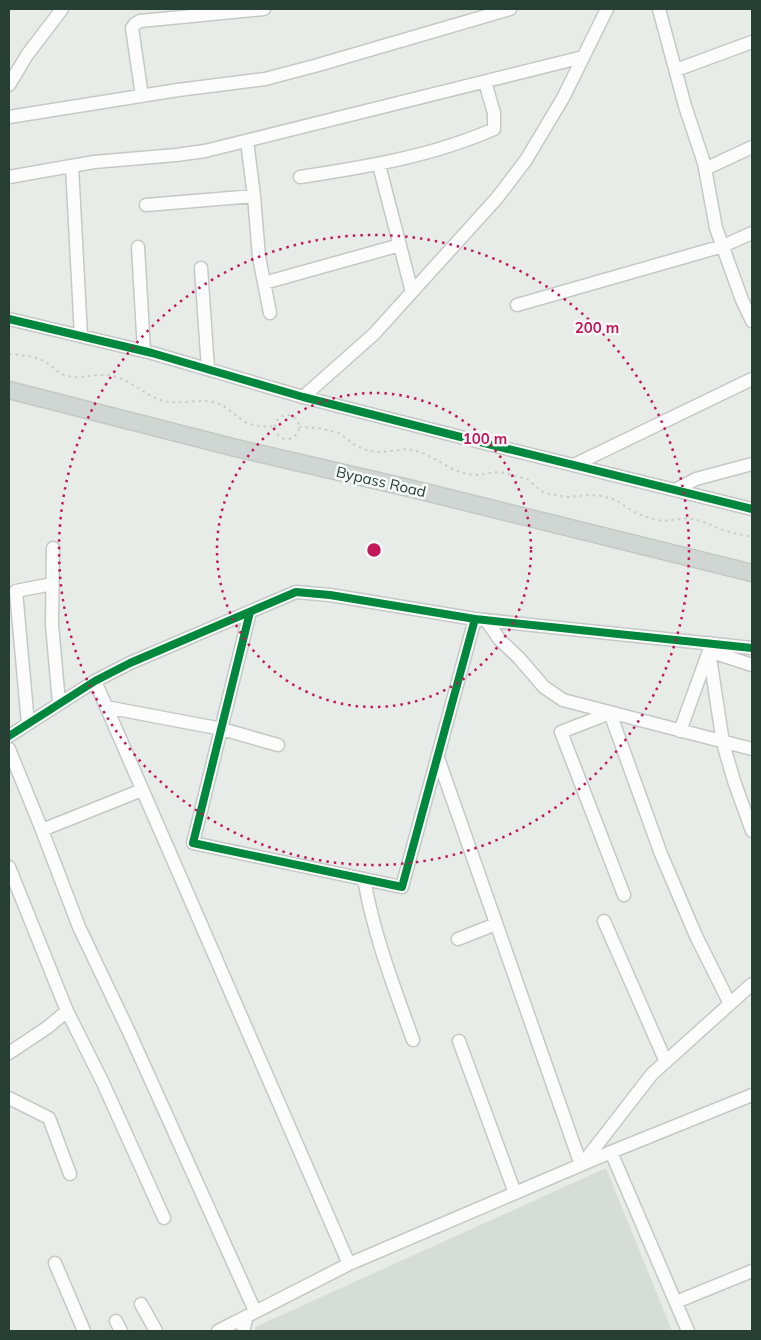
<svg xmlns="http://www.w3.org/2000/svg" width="761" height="1340" font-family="Mulish,sans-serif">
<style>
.built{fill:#d6ddd8}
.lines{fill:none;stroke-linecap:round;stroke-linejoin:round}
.minor-casing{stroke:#c5c9c6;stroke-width:15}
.major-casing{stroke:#c3cac6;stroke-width:19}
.path{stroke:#c7cec9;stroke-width:2;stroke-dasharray:2.5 4;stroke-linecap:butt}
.minor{stroke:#fcfcfc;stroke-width:12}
.major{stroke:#d0d6d3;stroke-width:16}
.cycleway-casing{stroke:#f7faf8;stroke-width:11}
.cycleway{stroke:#00873e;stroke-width:8}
.ring{fill:none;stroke:#c2185b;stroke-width:2.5;stroke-dasharray:2.5 5}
.labels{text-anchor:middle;stroke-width:5;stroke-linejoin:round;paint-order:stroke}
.street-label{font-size:15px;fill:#263f32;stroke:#f7faf8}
.centre{fill:#c2185b;stroke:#f7faf8;stroke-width:2.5}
.ring-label{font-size:15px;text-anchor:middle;font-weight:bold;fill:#c2185b;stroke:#f7faf8;stroke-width:5;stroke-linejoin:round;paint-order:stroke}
</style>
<rect width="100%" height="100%" fill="#e8ece9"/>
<path class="built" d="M606 1168 672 1331H255V1327Z"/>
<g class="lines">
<g class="minor-casing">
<path id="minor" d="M659 9 685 106 704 163 716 228 742 300 752 321
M676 70 752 42
M9 85 27 55 62 9
M142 96 132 28 135 24 140 21 264 9
M9 117 178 90 265 79 318 65 510 9
M247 141 254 196 259 257 270 313
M379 165 412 292
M72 166 81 336
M705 169 752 147
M9 177 94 162 176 155 205 151 583 57
M300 177C366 167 433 156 494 129V113L485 82
M146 205 254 196
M138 247 144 351
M201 268 208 369
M264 283 400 245
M517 305 723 246 752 233
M9 319 152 353 303 397 508 449 752 509
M303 397 374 334 497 198 526 160 563 98 607 9
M574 465 752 379
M675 490 696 479 752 464
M53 548 52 625 59 703
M250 612 193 843 402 887 475 619
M486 620 500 640 519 658 544 687 563 700 752 749
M710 643 709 651 723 743 734 781 752 831
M95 681 349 1264
M106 707 222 729 278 745
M28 724 16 591 52 584
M680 731 709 651 752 665
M9 736 95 681 130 663 296 592 330 595 475 619 752 648
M9 749 40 825 79 927 129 1032 255 1311
M438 758 581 1165
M42 830 142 790
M9 867 67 1011 103 1083 164 1218
M364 879C374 936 394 987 413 1040
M624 895 561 732 610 713 661 854 696 936 730 1004
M604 921 666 1062
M458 939 496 924
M459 1041 515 1193
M9 1053 48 1027 67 1011
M9 1098 49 1118 70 1174
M611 1152 688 1331
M583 1163 652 1074 752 984
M55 1263 84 1331
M676 1302 752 1271
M141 1304 156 1331
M116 1321 121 1331
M218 1331 349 1264 611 1152 752 1095
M243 1331 247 1316"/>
</g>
<g class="major-casing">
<path id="major" d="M9 390 236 448 413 489 752 573"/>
</g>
<path class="path" d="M9 354C23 355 37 356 49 364 54 368 58 373 64 375 81 381 97 372 113 376 133 381 145 396 164 401 181 405 199 398 217 403 228 407 235 416 245 422 255 427 265 426 275 427
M275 427a12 12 0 1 1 24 0a12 12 0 1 1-24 0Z
M299 427 319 428 339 433 356 446 369 451 381 452 409 449 426 454 454 470 467 474 479 475 496 472 505 473 527 479 544 493 568 497 591 495 602 496 616 500 634 512 653 519 662 521 688 518 701 521 725 531 752 537"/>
<use href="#minor" class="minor"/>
<use href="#major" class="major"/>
<g class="cycleway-casing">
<path id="cycleway" d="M9 319 152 353 303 397 508 449 752 509
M250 612 193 843 402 887 475 619
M9 736 95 681 130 663 296 592 330 595 475 619 752 648"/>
</g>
<use href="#cycleway" class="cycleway"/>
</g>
<g class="ring">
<circle cx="374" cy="550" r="157"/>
<circle cx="374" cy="550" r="315"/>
</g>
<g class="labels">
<g class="street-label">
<text transform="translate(381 482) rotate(13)" y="5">Bypass Road</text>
</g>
</g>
<circle cx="374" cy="550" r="8" class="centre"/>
<g class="ring-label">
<text x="597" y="333">200 m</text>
<text x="485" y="444">100 m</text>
</g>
<rect width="761" height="1340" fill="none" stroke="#263f32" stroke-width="20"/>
</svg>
